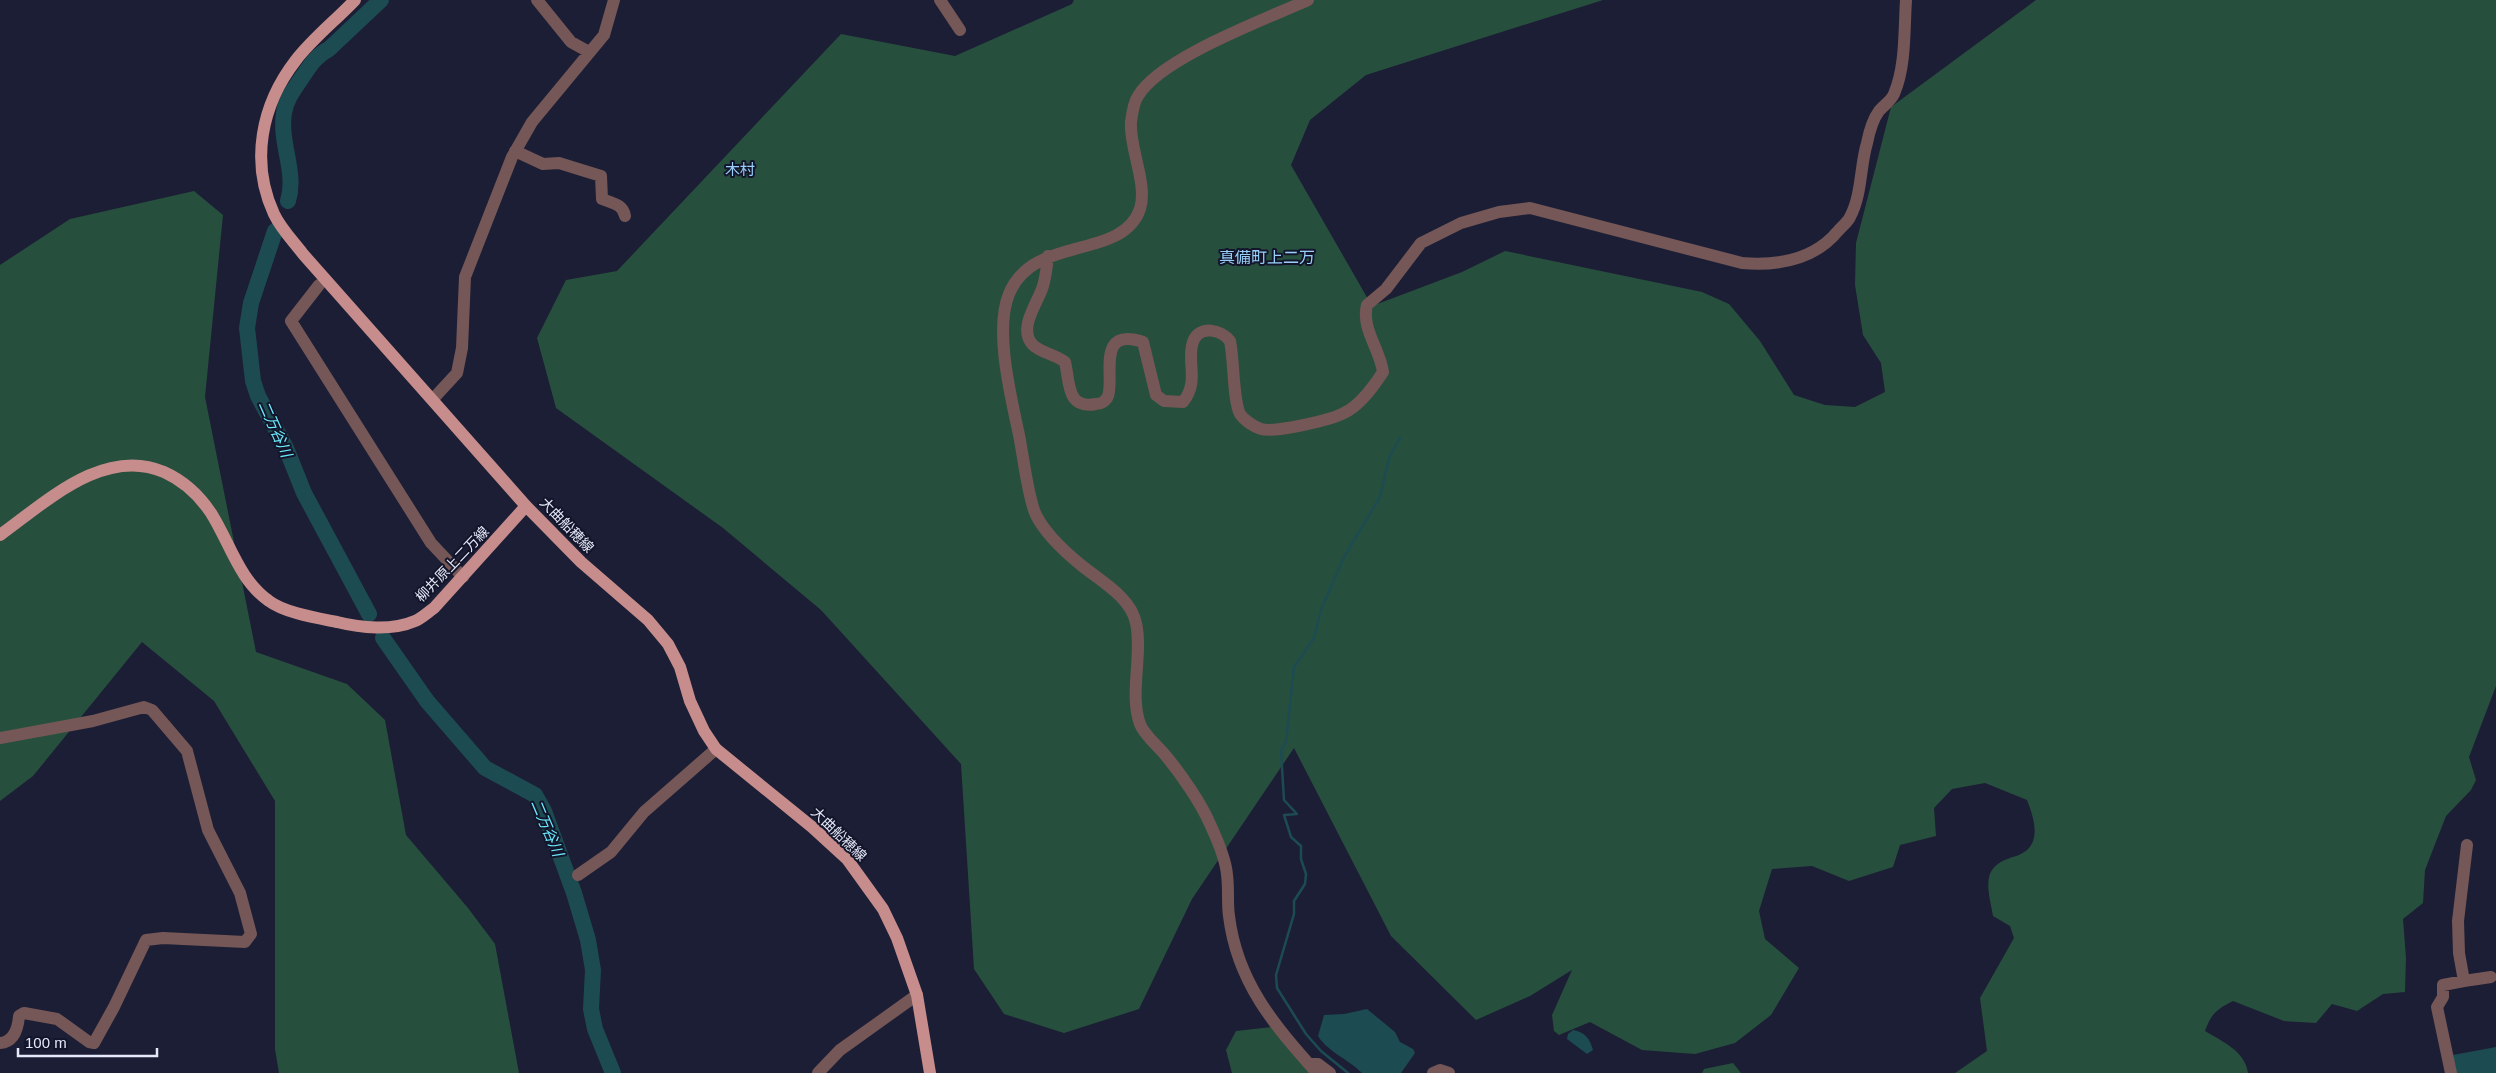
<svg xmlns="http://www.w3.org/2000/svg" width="2496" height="1073" font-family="Arial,'Noto Sans JP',sans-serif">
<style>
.green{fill:#274f3d}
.water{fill:#1d4b52}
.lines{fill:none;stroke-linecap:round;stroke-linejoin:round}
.stream{stroke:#1d4b52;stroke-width:2.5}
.river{stroke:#1d4b52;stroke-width:16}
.minor{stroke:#745756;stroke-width:12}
.major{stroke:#c78d8c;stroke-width:12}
.labels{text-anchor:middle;stroke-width:4;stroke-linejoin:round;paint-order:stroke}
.street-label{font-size:14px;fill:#e6e9f9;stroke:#13152b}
.neighbourhood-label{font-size:15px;fill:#98cef7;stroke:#13152b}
.water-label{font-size:15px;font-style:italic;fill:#6decfe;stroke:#13152b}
.quarter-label{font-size:16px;fill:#98cef7;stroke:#13152b}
</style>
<rect width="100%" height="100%" fill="#1c1e35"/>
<path class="green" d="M1074 0H1603L1366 75 1310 120 1291 165 1372 306 1462 272 1505 251 1702 292 1729 304 1760 341 1794 395 1825 405 1855 407 1885 392 1881 363 1863 335 1855 285 1856 243 1891 107 2036 0H2496V686L2469 757 2476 780 2471 790 2446 816 2425 870 2423 903 2403 919 2406 958 2405 992 2383 994 2357 1011 2332 1004 2316 1023 2284 1021 2233 1001C2217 1009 2211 1014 2205 1031 2223 1042 2245 1051 2248 1073H1955L1987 1051 1980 998 2014 938 2010 926 1993 916C1991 903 1984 882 1992 870 1998 861 2010 858 2019 855 2043 845 2034 818 2027 800L1985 783 1952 789 1934 808 1936 836 1900 845 1893 867 1849 881 1812 866 1772 869 1759 911 1765 939 1799 968 1771 1015 1735 1043 1695 1054 1642 1050 1590 1022 1559 1035 1554 1031 1552 1015 1572 970 1530 996 1476 1020 1391 936 1294 748 1192 899 1139 1009 1064 1033 1004 1014 974 969 961 764 821 610 723 528 556 408 537 338 566 280 617 271 841 34 955 56 1072 4Z
M194 191 223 215 205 397 256 652 347 684 385 720 406 835 468 908 495 944 519 1073H279L275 1049V801L214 701 142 642 33 776 0 801V265L70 219Z
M1272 1027 1320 1073H1232L1226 1050 1236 1031Z
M1733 1063 1741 1073H1702L1704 1069Z"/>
<path class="water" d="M1367 1009 1395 1032 1400 1042 1413 1049 1415 1053 1401 1073H1362C1348 1059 1328 1052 1318 1036L1324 1015 1344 1014Z
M1573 1030C1585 1032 1590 1039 1593 1050L1587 1054 1567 1039 1568 1034Z
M2496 1047V1073H2456L2453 1055Z"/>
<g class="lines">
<path class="stream" d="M1348 1073 1321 1051 1306 1034 1277 988 1276 975 1294 914V901L1305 884 1306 874 1301 859V846L1291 837 1284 815 1297 814 1284 800 1281 751 1286 742 1294 667 1314 638 1321 610 1344 557 1380 497 1389 458 1400 438"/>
<path class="river" d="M288 201C297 172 279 143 284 113 286 99 295 88 303 76 311 64 317 55 329 49L381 0
M275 231 251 303 247 328 253 381 258 396 286 448 304 493 369 614
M383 638 427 701 485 768 535 795 544 811 574 893 588 940 593 970 591 1009 595 1029 613 1073"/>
<path class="minor" d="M537 0 571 42 589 52
M940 0 960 30
M1308 0C1266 19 1160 58 1138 96 1134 102 1132 114 1131 122 1129 148 1148 184 1140 209 1122 261 1033 234 1009 294 994 330 1011 397 1019 435 1023 454 1028 499 1036 515 1045 533 1065 552 1081 565 1099 580 1131 597 1136 623 1143 654 1129 694 1140 724 1144 735 1158 746 1166 756 1181 774 1201 803 1210 824 1217 839 1226 859 1227 875 1229 889 1227 903 1229 916 1237 982 1274 1025 1317 1073
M515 151 543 164 559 163 601 176 602 199C612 203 623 204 625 216
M1048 256C1047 266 1046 276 1043 286 1038 303 1018 327 1032 344 1040 353 1055 354 1065 362 1070 382 1066 410 1096 404 1101 404 1106 401 1108 396 1115 378 1095 326 1143 342L1156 395 1164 401 1183 402C1200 381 1186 361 1193 342 1199 324 1222 330 1230 341 1234 359 1233 401 1240 414 1244 420 1254 427 1261 429 1275 433 1331 420 1344 413 1359 406 1374 386 1383 372 1380 349 1361 329 1367 305L1386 289 1421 243 1461 223 1499 212 1530 208 1742 263C1778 266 1814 260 1838 231 1842 226 1848 222 1850 217 1862 195 1860 166 1867 143 1869 133 1873 119 1879 111 1884 105 1891 101 1894 94 1906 66 1904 30 1906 0
M319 285 291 321 431 543 463 577
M433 399 457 373 462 348 465 277 512 157 532 122 604 35 614 0
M0 738 93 721 144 707 152 710 187 751 208 830 240 893 251 934 245 942 163 938 146 940 114 1007 94 1043 89 1042 57 1019 24 1013 19 1016C18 1028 14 1042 0 1043
M578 875 611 852 644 812 716 749
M2464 981 2491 977
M1311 1064H1318L1330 1073
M818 1073 840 1050 917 995
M1433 1073 1440 1070 1449 1073
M2451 1073 2437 1007 2443 997V985L2464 981 2459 953 2458 921 2467 845"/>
<path class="major" d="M355 0C336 20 312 39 296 60 261 105 250 162 274 214 281 229 294 242 303 254L526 506 581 562 648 620 668 644 680 667 690 701 704 731 716 749 812 827 847 859 883 909 897 938 917 995 930 1073
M0 535C46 502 104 446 164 472 184 481 199 495 211 513 230 543 239 580 269 601 285 613 317 618 337 622 361 628 392 631 415 621 422 618 428 612 434 608L526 506"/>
</g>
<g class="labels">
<g class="street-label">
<text transform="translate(567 525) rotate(46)" y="5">大曲船穂線</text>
<text transform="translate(452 564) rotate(-46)" y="5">柳井原上二万線</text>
<text transform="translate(839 834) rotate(44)" y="5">大曲船穂線</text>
</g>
<g class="neighbourhood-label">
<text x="740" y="175">木村</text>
</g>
<g class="water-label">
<text transform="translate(275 429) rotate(66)" y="5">二万谷川</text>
<text transform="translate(547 828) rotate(67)" y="5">二万谷川</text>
</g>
<g class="quarter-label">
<text x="1267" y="263">真備町上二万</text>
</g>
</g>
<path d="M18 1048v8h139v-8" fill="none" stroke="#e6e9f9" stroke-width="2.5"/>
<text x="25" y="1048" font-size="15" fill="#e6e9f9" stroke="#13152b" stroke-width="4" paint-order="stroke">100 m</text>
</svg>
